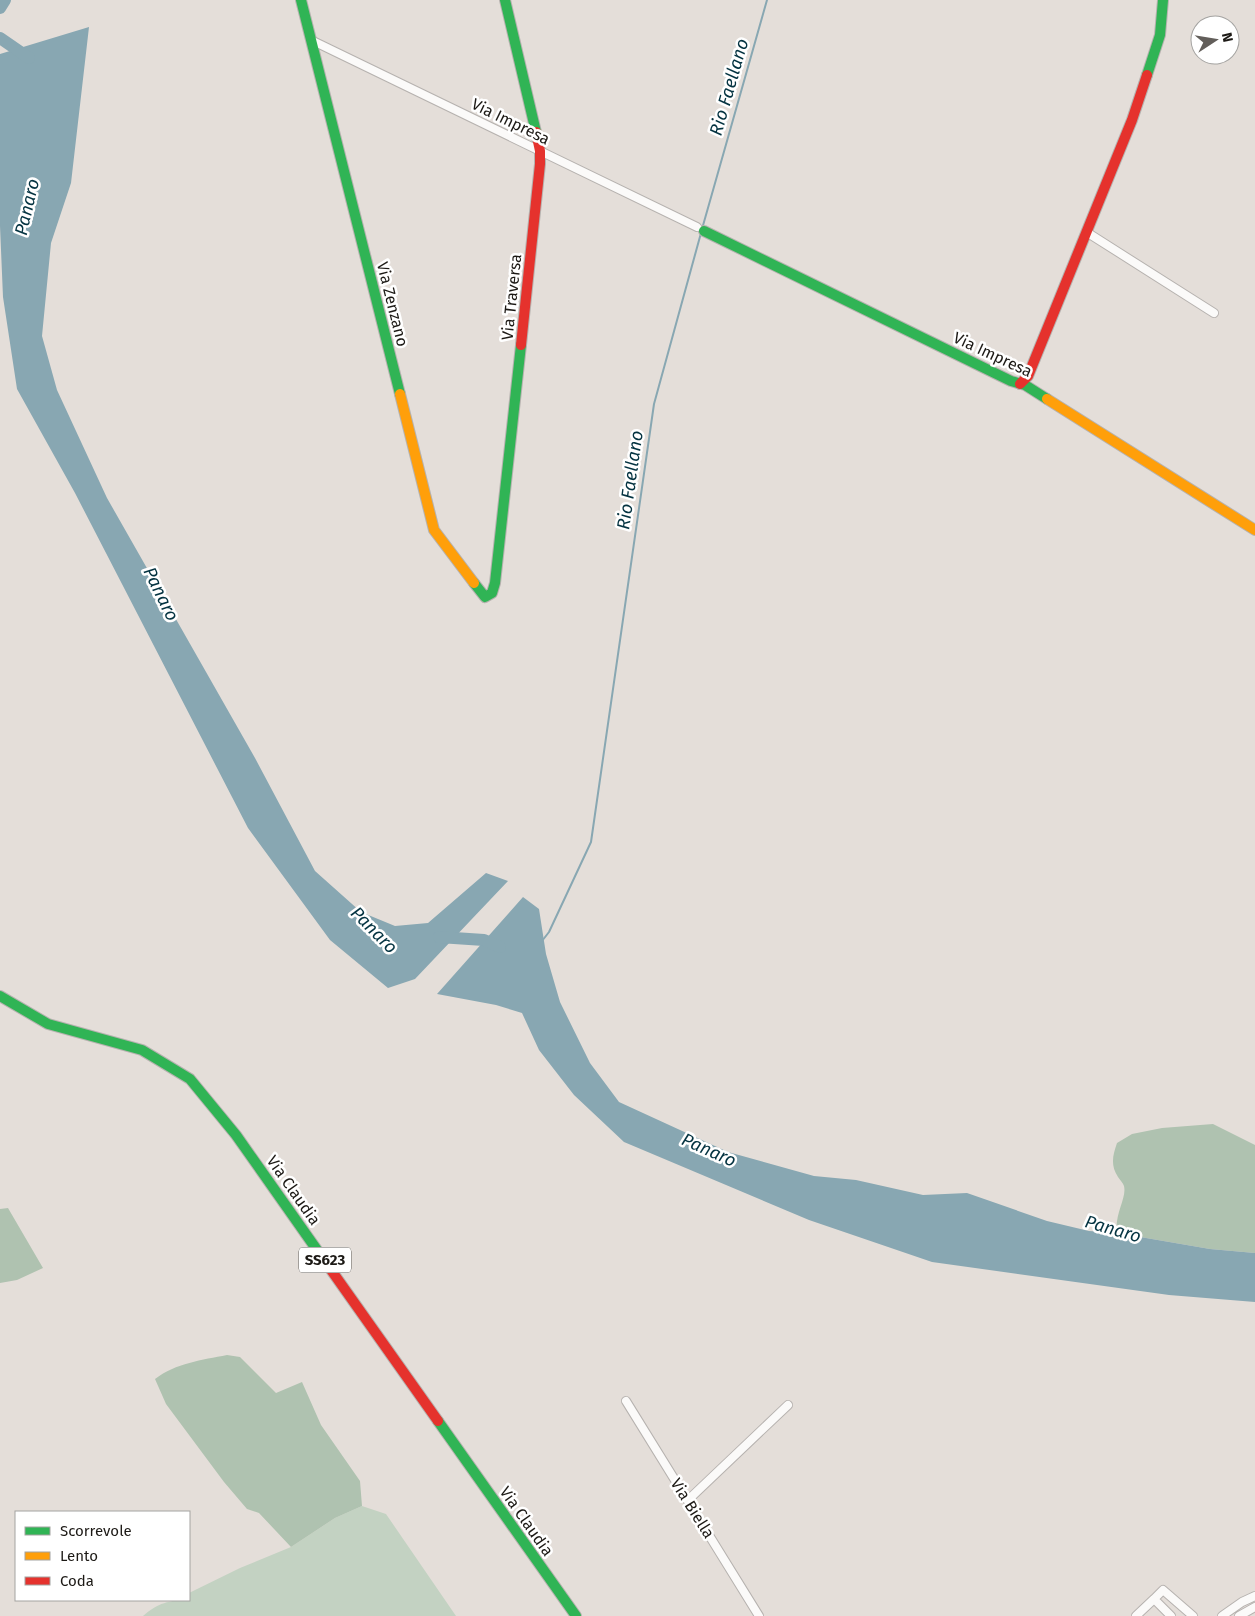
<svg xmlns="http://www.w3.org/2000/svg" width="1255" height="1616" font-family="'Fira Sans',sans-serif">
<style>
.green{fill:#c3d2c2}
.forest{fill:#afc2b0}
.water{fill:#88a7b2}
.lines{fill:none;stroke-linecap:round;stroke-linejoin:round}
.stream{stroke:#88a7b2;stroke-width:2}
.river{stroke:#88a7b2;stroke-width:12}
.street-casing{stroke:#b6b2af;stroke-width:10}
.fast-casing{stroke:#b6b2af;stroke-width:12}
.slow-casing{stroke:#b6b2af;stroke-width:12}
.jam-casing{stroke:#b6b2af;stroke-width:12}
.street{stroke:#fbfaf9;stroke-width:8}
.fast{stroke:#30b455;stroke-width:10}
.slow{stroke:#ff9f0a;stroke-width:10}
.jam{stroke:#e5322d;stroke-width:10}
.labels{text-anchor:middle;stroke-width:5;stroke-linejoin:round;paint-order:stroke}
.shield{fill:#fff;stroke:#605e5b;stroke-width:1}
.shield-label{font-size:15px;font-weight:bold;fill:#1c1915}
.street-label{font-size:16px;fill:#1c1915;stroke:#fff}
.water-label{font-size:18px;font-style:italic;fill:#043341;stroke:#fff}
</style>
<rect width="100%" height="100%" fill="#e4ded9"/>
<path class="green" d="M362 1506 386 1514 456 1616H143C158 1603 169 1600 189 1600V1593L240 1568 291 1547 335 1518Z"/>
<path class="forest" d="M1213 1124 1255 1145V1253L1210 1249 1117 1233C1114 1214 1127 1198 1124 1186 1123 1183 1120 1180 1118 1177 1110 1165 1113 1155 1117 1143L1132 1134 1162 1128Z
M8 1208 43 1268 17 1280 0 1283V1209Z
M227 1355 240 1357 276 1393 302 1382 321 1425 360 1481 362 1506 335 1518 291 1547 259 1513 247 1509 224 1482 166 1404 155 1379C176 1363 202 1360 227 1355Z"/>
<path class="water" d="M89 27 71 183 51 243 42 336 57 390 107 498 255 758 315 871 361 912 395 926 428 923 486 873 508 881 415 979 388 988 330 940 248 828 75 493 17 389 3 297 0 226V54Z
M523 897 539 909 546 954 560 1002 590 1063 619 1102 728 1152 814 1176 856 1180 923 1195 967 1193 1047 1221 1089 1231 1117 1233 1210 1249 1255 1253V1302L1169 1295 932 1262 809 1220 624 1142 574 1095 539 1050 522 1013 496 1005 437 994Z"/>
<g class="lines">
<path class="stream" d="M702 229 767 0
M542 941 549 932 591 842 654 404 701 233"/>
<path class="river" d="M0 8 5 0
M0 38 29 58
M439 937 484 940 500 947"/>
<g class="street-casing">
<path id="street" d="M313 41 697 227
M1088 233 1214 313
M626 1401 759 1616
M688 1500 788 1405
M1154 1599 1163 1590 1193 1616
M1136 1616 1154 1599 1171 1616
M1222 1616 1242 1602 1255 1596
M1239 1616 1255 1607"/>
</g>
<g class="fast-casing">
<path id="fast" d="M301 0 400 394
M505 0 536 132
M1147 75 1160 35 1163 0
M704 231 1011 381 1025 385 1047 399
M474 583 485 597 492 593 495 583 521 345
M0 996 48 1024 142 1050 190 1079 236 1135 329 1267
M438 1421 576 1616"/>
</g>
<g class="slow-casing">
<path id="slow" d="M400 394 434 530 474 583
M1047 399 1255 530"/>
</g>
<g class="jam-casing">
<path id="jam" d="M521 345 540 164V151L536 132
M1020 384 1028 376 1132 120 1147 75
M329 1267 438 1421"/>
</g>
<use href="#street" class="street"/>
<use href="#fast" class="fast"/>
<use href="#slow" class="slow"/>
<use href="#jam" class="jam"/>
</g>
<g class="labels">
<rect class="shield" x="299" y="1247.5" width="52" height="25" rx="4"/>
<g class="shield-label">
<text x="325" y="1265">SS623</text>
</g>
<g class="street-label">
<text transform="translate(511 121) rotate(26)" y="6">Via Impresa</text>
<text transform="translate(511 297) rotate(-84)" y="6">Via Traversa</text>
<text transform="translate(393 304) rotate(76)" y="6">Via Zenzano</text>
<text transform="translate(993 354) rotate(25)" y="6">Via Impresa</text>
<text transform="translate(294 1190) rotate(55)" y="6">Via Claudia</text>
<text transform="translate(693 1508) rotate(58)" y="6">Via Biella</text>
<text transform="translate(527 1521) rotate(55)" y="6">Via Claudia</text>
</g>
<g class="water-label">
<text transform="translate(729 87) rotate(-74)" y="6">Rio Faellano</text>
<text transform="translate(27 207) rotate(-77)" y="6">Panaro</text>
<text transform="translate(630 480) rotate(-82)" y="6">Rio Faellano</text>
<text transform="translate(161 594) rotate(64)" y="6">Panaro</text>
<text transform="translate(374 930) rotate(45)" y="6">Panaro</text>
<text transform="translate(709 1150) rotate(24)" y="6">Panaro</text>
<text transform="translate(1113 1229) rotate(16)" y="6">Panaro</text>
</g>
</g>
<rect x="15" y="1511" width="175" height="90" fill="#ffffff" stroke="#a4a3a1"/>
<rect x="25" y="1527" width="25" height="8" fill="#30b455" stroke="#a4a3a1"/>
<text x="60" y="1536" font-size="15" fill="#1c1915">Scorrevole</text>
<rect x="25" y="1552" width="25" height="8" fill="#ff9f0a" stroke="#a4a3a1"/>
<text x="60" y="1561" font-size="15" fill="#1c1915">Lento</text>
<rect x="25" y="1577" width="25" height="8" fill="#e5322d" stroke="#a4a3a1"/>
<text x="60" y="1586" font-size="15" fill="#1c1915">Coda</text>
<g transform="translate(1215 40) rotate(78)"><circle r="24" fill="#ffffff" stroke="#a4a3a1"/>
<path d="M0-4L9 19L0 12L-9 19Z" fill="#625e5a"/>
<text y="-8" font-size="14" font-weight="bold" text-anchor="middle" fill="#1c1915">N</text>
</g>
</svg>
